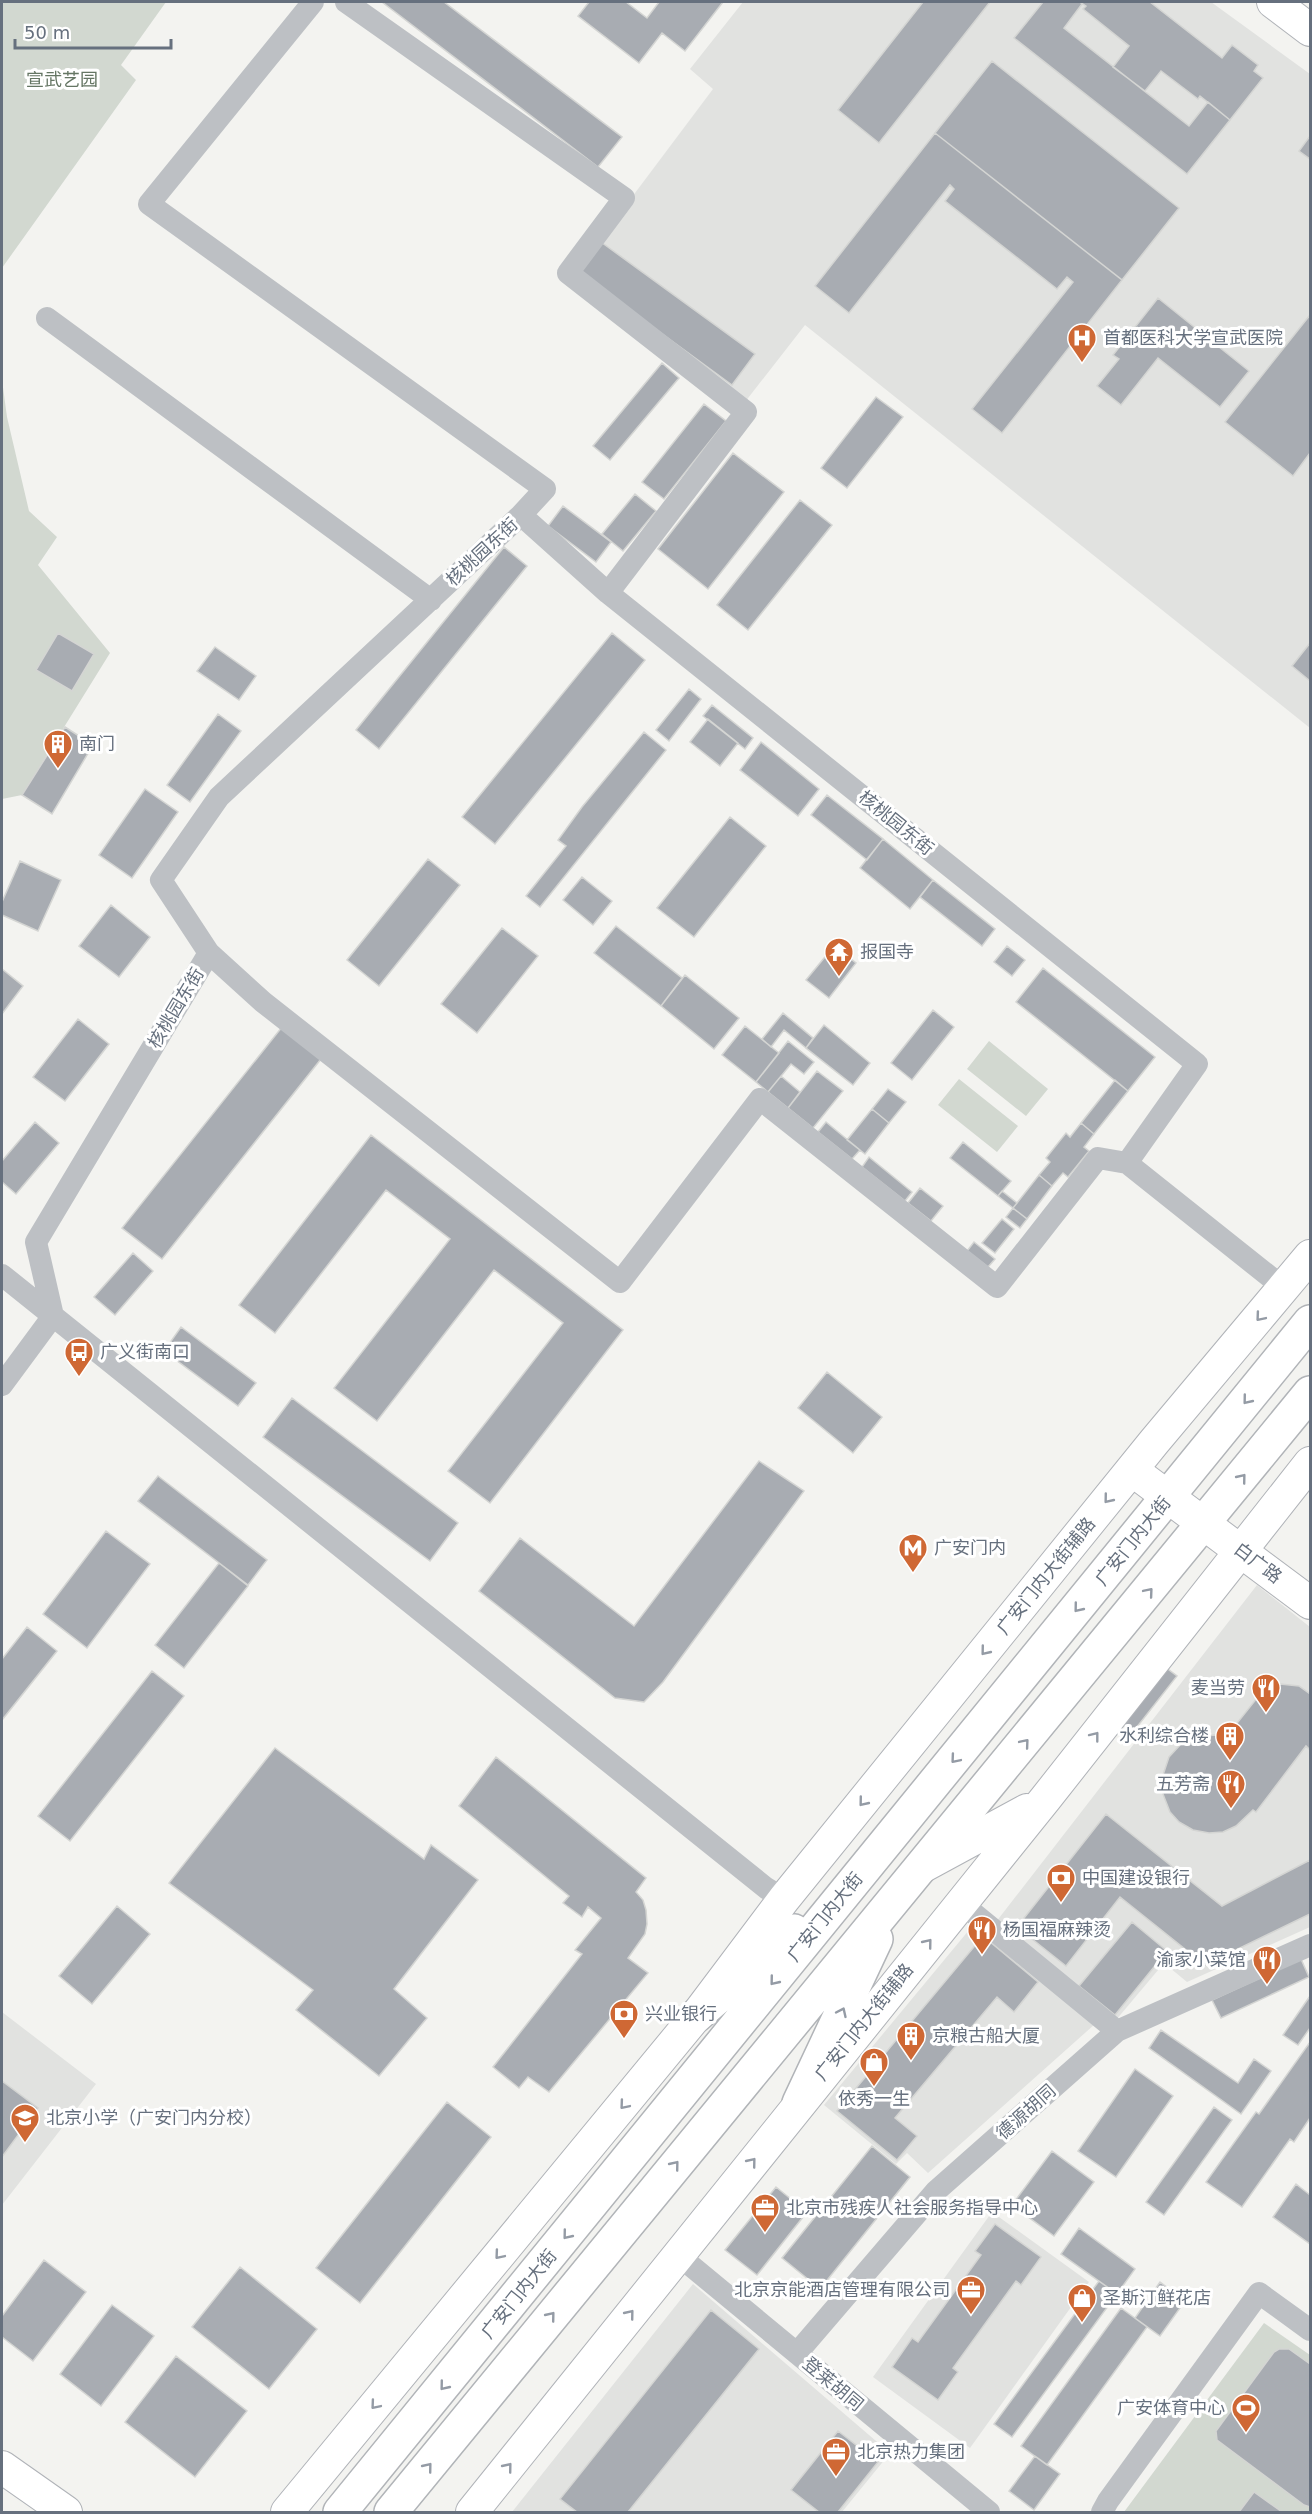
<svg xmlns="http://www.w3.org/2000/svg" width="1312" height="2514" font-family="'DejaVu Sans','Noto Sans SC',sans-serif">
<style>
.built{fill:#e1e2e0}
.green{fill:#d2d8d0}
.building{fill:#a8acb2;stroke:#d4d5d3;stroke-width:1.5}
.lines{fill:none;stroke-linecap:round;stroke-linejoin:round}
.secondary-casing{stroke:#b0b3b8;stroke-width:34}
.primary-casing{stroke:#b1b4b8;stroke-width:36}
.street{stroke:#bdc0c4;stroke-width:22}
.secondary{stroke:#fff;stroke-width:32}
.primary{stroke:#fff;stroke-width:33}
.oneway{stroke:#949ba5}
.labels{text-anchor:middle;stroke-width:6;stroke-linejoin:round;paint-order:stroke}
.park-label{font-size:18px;fill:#657664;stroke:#fff}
.poi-label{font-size:18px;fill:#66707e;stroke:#fff;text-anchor:start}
.street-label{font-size:18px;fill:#66707e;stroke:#fff}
</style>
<rect width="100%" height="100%" fill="#f3f3f0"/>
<path class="built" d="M743 2H1211L1310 74V728L805 325 745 402 575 273 713 89 690 69Z
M1257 1585 1310 1627V1927L1187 1982 1164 1963 1116 2020 996 1922Z
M974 1924 1095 2024 928 2173 907 2153 896 2164 824 2105Z
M2 2012 96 2084 2 2205Z
M992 2212 1089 2282 970 2448 873 2377Z
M693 2284 890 2453 842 2512H512Z"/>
<path class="green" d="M2 2H166L121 65 136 80 2 268Z
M2 380 7 417 29 511 57 537 38 565 110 653 22 795 2 799Z
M989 1041 1048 1089 1026 1116 967 1069Z
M959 1079 1018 1126 997 1152 938 1105Z
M1264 2323 1310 2355V2512H1124Z"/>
<path class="building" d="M382 2H444L622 137 598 167Z
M589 2H626L647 18 659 2H723L685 51 662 33 639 63 578 16Z
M923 2H990L879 143 838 110Z
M1043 2H1080L1082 4 1064 28 1189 126 1208 102 1230 120 1187 174 1014 38Z
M1080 2H1150L1222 58 1232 45 1258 65 1254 71 1263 78 1230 120 1200 96 1198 99 1161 71 1145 91 1113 67 1129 46 1083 9 1086 6Z
M992 61 1179 208 1122 280 935 133Z
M935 133 1122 280 1002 433 972 409 1073 282 1067 277 1057 289 945 201 954 189 950 185 849 313 815 286Z
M1310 136V159L1299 151Z
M601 242 755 354 732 385 579 273Z
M1158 298 1249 371 1220 407 1158 358 1121 405 1097 386 1119 359 1113 355Z
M1310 315V453L1293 476 1225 422Z
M662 363 679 378 610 460 593 446Z
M876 397 903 417 847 488 821 468Z
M704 404 726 421 664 499 642 482Z
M733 453 784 492 708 589 658 549Z
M635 494 656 511 623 551 602 534Z
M800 500 832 525 748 630 717 605Z
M563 506 611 542 596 562 548 526Z
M504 547 527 566 379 749 356 730Z
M58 633 94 654 72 691 36 670Z
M612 633 645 660 495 844 462 817Z
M1310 643V681L1292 666Z
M215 647 256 676 239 700 197 671Z
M689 689 701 699 669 741 656 730Z
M712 705 753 738 745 749 703 716Z
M218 714 241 731 190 802 167 785Z
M708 719 738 743 720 766 690 742Z
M65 727 93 745 52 814 22 795Z
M644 732 666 750 540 907 526 896 566 846 558 840 582 807Z
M761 742 819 789 798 816 740 770Z
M145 789 178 812 132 878 99 855Z
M827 795 883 839 867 860 811 815Z
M730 817 766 846 694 937 657 908Z
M883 839 933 880 910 909 860 868Z
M428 859 460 885 379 986 347 960Z
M20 861 61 880 38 931 2 915V902Z
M582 877 612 901 593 925 563 900Z
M933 880 995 929 982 946 920 897Z
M111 905 150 937 119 977 79 946Z
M616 926 682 978 661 1006 594 953Z
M502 928 538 956 477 1033 441 1004Z
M834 946 856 963 829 998 806 980Z
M1007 946 1025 960 1012 976 994 962Z
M1043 968 1155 1057 1128 1091 1016 1002Z
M2 969 23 986 2 1014Z
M685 975 739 1018 714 1049 661 1006Z
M933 1010 954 1027 912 1080 891 1063Z
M783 1013 813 1038 806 1048 784 1030 771 1047 762 1039Z
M78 1019 109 1044 65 1101 33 1077Z
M824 1025 870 1063 853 1085 806 1048Z
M745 1026 779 1053 756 1082 722 1055Z
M282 1027 321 1059 162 1259 122 1228Z
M788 1041 814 1062 804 1074 791 1064 768 1092 756 1082Z
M817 1071 843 1091 813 1128 788 1108Z
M781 1076 800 1092 788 1108 768 1092Z
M1115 1080 1128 1091 1094 1134 1081 1123Z
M888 1089 906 1102 889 1123 872 1109Z
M872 1109 889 1123 865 1154 847 1140Z
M35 1122 59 1143 16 1194 2 1182V1161Z
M826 1122 860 1150 852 1159 818 1132Z
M1081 1123 1094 1134 1084 1147 1089 1151 1068 1177 1063 1173 1052 1186 1039 1175 1050 1162 1046 1158 1066 1133 1070 1137Z
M371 1135 623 1330 490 1503 448 1471 563 1323 494 1270 377 1421 334 1388 450 1239 386 1190 275 1333 239 1305Z
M963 1142 1011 1181 998 1196 950 1158Z
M869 1157 912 1192 905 1201 862 1167Z
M1039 1175 1052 1186 1027 1219 1013 1208Z
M920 1188 943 1206 931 1221 908 1203Z
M1002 1191 1017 1203 1013 1208 998 1196Z
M1013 1208 1027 1219 1020 1228 1006 1217Z
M1002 1219 1014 1229 995 1253 982 1243Z
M974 1242 995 1259 988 1267 967 1251Z
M133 1253 153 1271 115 1315 94 1297Z
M181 1327 256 1383 238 1406 164 1351Z
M827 1372 882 1417 853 1453 798 1408Z
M292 1398 458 1523 430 1561 263 1437Z
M759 1461 804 1491 663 1682 644 1702 615 1698 479 1591 520 1538 634 1626Z
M158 1476 267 1560 248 1585 138 1501Z
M106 1531 150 1564 87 1648 43 1614Z
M219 1563 248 1586 184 1668 155 1645Z
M27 1627 57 1651 2 1720V1659Z
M1161 1664 1177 1676 1133 1732 1117 1720Z
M152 1671 184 1696 70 1841 38 1816Z
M1280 1684 1299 1686 1310 1694V1750L1306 1746 1256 1812 1253 1810 1236 1826 1223 1832 1209 1833 1193 1830 1179 1822 1170 1812 1161 1789 1162 1778 1169 1757 1181 1744 1191 1739 1214 1735 1226 1737 1261 1693Z
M275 1748 424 1859 431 1845 478 1880 394 1989 427 2018 379 2076 296 2010 313 1990 169 1883Z
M496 1757 646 1878 636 1892 643 1900 646 1910 647 1924 645 1934 628 1958 648 1973 549 2092 528 2077 519 2088 493 2067 582 1954 575 1950 601 1918 588 1907 582 1917 563 1903 569 1896 459 1806Z
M1106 1814 1222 1906 1310 1860V1914L1205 1965 1120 1897 1066 1966 1017 1927Z
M117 1906 150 1934 92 2004 59 1976Z
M1132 1922 1167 1951 1115 2015 1079 1986Z
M983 1936 1038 1982 1014 2012 997 1997 895 2118 917 2136 897 2160 837 2111Z
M1301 1959 1309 1977 1221 2018 1212 2000Z
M1310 1996V2028L1298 2045 1283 2035Z
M1161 2030 1238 2083 1254 2059 1271 2071 1241 2114 1149 2048Z
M1310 2042V2118L1294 2142 1290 2139 1242 2207 1206 2182 1256 2112 1259 2114Z
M1135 2069 1173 2096 1116 2177 1078 2151Z
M2 2081 38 2108 2 2157Z
M447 2102 491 2137 360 2303 316 2268Z
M1214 2107 1232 2120 1164 2215 1146 2202Z
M872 2146 910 2177 820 2289 782 2258Z
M1052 2151 1094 2182 1054 2236 1012 2205Z
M1296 2184 1310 2195V2244L1273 2217Z
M776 2187 807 2212 757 2275 725 2250Z
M995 2224 1041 2257 1021 2285 1016 2281 953 2368 958 2372 938 2400 892 2367 912 2338 918 2342 981 2255 975 2251Z
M1079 2228 1135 2269 1117 2294 1061 2254Z
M44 2260 86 2292 33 2361 2 2337V2316Z
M240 2267 317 2329 269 2389 192 2327Z
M1099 2281 1117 2294 1012 2437 994 2424Z
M1160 2282 1185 2301 1160 2336 1135 2318Z
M112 2305 154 2336 101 2406 60 2374Z
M1121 2308 1147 2327 1047 2465 1021 2446Z
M711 2310 759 2349 628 2512H577L560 2499Z
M1279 2349H1289L1310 2364V2507L1304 2505 1217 2440 1216 2431 1274 2352Z
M176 2356 247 2411 195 2477 125 2422Z
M838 2431 878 2462 838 2512H819L791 2490Z
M1035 2456 1060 2474 1034 2510 1009 2491Z
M1254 2492 1282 2512H1239Z"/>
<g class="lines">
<g class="secondary-casing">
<path id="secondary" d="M1273 2 1310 30
M1132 1470 1310 1603
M920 1868 1027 1810
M2 2467 66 2512
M287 2512 696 2016 784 1899 1154 1442 1310 1256
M472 2512 1046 1798 1310 1463"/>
</g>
<g class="primary-casing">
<path id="primary" d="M696 2016 794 1931
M799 2103 876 1939
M340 2512 1310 1322
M391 2512 1310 1393"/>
</g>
<path class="street" d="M313 2 149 204 545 489 521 515
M346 2 624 198 568 273 746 412 608 593
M47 318 431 600
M209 953 263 1002 620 1282 760 1099 997 1287 1098 1158 1127 1163 1284 1288
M2 1275 766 1888 784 1899
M2 1385 53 1316 36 1242 209 953 161 880 219 797 521 515 608 593 1197 1064 1127 1163
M961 1903 1117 2031
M678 2255 989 2512
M797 2353 936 2191 1117 2031 1310 1945
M1102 2512 1108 2501 1259 2293 1310 2330"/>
<use href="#secondary" class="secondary"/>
<use href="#primary" class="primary"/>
</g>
<defs><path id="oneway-chevron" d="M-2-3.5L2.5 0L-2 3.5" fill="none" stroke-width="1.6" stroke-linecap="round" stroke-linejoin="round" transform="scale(1.5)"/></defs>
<g class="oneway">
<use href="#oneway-chevron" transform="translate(1260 1317) rotate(130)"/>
<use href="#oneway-chevron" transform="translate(1247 1400) rotate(129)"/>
<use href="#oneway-chevron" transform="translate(1242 1478) rotate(-51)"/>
<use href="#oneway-chevron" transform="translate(1108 1499) rotate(129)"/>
<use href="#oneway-chevron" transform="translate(1149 1592) rotate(-50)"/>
<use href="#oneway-chevron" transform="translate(1078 1608) rotate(129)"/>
<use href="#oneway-chevron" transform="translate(985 1651) rotate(129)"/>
<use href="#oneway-chevron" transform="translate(1095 1736) rotate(-52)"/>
<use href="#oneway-chevron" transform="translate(1025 1743) rotate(-50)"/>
<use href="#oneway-chevron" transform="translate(955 1759) rotate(130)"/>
<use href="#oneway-chevron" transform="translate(863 1802) rotate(129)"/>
<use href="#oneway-chevron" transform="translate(928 1943) rotate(-51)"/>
<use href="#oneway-chevron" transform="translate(774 1981) rotate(129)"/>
<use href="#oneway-chevron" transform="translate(842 2012) rotate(-65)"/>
<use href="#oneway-chevron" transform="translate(624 2105) rotate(130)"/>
<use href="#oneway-chevron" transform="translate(752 2162) rotate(-51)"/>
<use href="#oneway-chevron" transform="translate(675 2165) rotate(-51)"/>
<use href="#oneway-chevron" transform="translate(567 2235) rotate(129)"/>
<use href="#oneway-chevron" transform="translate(499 2255) rotate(130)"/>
<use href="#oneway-chevron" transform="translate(630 2314) rotate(-51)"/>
<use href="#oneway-chevron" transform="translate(551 2316) rotate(-51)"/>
<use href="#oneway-chevron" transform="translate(444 2386) rotate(129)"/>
<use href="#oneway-chevron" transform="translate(375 2405) rotate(130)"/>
<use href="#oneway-chevron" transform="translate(428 2467) rotate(-51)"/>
<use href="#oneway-chevron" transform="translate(508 2467) rotate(-51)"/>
</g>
<defs>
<g id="hospital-pin" transform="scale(1.5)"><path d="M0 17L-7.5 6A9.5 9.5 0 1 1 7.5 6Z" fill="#cf6834" stroke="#fff"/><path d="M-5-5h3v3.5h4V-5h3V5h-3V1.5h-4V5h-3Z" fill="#fff"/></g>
<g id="building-pin" transform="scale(1.5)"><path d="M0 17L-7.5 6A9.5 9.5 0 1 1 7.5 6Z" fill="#cf6834" stroke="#fff"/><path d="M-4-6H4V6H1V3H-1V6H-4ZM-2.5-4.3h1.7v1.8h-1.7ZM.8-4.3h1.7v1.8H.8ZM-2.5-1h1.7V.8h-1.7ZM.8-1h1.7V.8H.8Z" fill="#fff"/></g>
<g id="temple-pin" transform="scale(1.5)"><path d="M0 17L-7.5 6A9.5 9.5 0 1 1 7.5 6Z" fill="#cf6834" stroke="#fff"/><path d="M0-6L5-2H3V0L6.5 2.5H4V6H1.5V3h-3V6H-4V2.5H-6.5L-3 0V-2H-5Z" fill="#fff"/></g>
<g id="bus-pin" transform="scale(1.5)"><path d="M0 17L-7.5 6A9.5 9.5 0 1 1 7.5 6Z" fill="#cf6834" stroke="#fff"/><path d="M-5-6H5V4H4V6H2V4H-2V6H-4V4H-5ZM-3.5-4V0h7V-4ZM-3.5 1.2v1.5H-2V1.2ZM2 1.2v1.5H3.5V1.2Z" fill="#fff"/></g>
<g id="metro-pin" transform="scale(1.5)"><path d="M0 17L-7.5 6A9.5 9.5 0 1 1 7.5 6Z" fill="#cf6834" stroke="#fff"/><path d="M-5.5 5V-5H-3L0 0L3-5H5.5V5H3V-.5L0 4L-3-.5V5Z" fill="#fff"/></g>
<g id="restaurant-pin" transform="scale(1.5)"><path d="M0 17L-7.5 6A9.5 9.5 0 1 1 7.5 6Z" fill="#cf6834" stroke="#fff"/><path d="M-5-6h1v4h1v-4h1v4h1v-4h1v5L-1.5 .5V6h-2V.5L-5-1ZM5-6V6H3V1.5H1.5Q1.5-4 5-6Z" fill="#fff"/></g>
<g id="bank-pin" transform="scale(1.5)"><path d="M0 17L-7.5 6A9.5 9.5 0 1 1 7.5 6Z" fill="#cf6834" stroke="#fff"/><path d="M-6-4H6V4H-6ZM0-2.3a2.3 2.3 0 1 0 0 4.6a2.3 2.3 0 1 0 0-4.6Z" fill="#fff"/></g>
<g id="shop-pin" transform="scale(1.5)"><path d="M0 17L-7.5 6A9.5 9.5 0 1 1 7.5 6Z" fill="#cf6834" stroke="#fff"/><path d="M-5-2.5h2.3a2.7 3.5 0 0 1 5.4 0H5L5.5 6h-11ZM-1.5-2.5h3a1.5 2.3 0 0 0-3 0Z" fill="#fff"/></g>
<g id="school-pin" transform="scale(1.5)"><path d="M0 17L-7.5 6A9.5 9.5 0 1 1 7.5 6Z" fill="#cf6834" stroke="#fff"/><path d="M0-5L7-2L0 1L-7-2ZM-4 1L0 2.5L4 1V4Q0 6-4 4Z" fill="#fff"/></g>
<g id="office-pin" transform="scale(1.5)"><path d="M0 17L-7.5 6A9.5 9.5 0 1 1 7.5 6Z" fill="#cf6834" stroke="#fff"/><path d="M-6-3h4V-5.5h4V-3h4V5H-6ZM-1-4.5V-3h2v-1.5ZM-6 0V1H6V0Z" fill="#fff"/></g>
<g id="stadium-pin" transform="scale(1.5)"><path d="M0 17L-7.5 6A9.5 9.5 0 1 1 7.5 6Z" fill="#cf6834" stroke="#fff"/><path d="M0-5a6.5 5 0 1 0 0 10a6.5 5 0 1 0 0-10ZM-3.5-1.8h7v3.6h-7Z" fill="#fff"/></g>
</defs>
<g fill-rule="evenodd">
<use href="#hospital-pin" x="1082" y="338"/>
<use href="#building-pin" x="58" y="744"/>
<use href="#temple-pin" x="839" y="952"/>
<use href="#bus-pin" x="79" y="1352"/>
<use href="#metro-pin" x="913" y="1548"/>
<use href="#restaurant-pin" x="1266" y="1688"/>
<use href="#building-pin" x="1230" y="1736"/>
<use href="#restaurant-pin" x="1231" y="1784"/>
<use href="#bank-pin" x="1061" y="1878"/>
<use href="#restaurant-pin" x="982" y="1930"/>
<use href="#restaurant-pin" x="1267" y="1960"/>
<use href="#bank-pin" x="624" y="2014"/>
<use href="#building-pin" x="911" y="2036"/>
<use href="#shop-pin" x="874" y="2062"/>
<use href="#school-pin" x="25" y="2118"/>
<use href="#office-pin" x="765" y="2208"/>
<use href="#office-pin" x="971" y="2290"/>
<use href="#shop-pin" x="1082" y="2298"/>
<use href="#stadium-pin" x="1246" y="2408"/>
<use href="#office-pin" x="836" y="2452"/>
</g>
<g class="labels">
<g class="park-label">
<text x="62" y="86">宣武艺园</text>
</g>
<g class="poi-label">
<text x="1103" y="344">首都医科大学宣武医院</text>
<text x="79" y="750">南门</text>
<text x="860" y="958">报国寺</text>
<text x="100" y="1358">广义街南口</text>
<text x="934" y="1554">广安门内</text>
<text x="1245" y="1694" text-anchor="end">麦当劳</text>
<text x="1209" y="1742" text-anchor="end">水利综合楼</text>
<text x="1210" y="1790" text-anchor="end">五芳斋</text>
<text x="1082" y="1884">中国建设银行</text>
<text x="1003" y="1936">杨国福麻辣烫</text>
<text x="1246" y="1966" text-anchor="end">渝家小菜馆</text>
<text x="645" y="2020">兴业银行</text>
<text x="932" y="2042">京粮古船大厦</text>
<text x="874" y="2105" text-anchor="middle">依秀一生</text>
<text x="46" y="2124">北京小学（广安门内分校）</text>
<text x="786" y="2214">北京市残疾人社会服务指导中心</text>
<text x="950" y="2296" text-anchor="end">北京京能酒店管理有限公司</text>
<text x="1103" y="2304">圣斯汀鲜花店</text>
<text x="1225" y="2414" text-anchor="end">广安体育中心</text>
<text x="857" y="2458">北京热力集团</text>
</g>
<g class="street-label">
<text transform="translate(482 552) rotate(-43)" y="6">核桃园东街</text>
<text transform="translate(896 823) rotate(39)" y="6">核桃园东街</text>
<text transform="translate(176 1008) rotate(-59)" y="6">核桃园东街</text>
<text transform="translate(1133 1541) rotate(-51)" y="6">广安门内大街</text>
<text transform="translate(1258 1563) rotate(37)" y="6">白广路</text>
<text transform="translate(1046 1576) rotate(-51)" y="6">广安门内大街辅路</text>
<text transform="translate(825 1917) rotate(-51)" y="6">广安门内大街</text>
<text transform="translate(864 2022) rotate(-51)" y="6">广安门内大街辅路</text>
<text transform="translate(1026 2112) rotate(-42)" y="6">德源胡同</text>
<text transform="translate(519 2294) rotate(-51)" y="6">广安门内大街</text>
<text transform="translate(833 2384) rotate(40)" y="6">登莱胡同</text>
</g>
</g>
<rect width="1312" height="2514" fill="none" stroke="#66707e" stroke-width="6"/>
<path d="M15 39v9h156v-9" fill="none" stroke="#66707e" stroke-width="3"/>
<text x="24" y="39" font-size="18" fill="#66707e" stroke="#ffffff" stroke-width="4.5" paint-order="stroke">50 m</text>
</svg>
